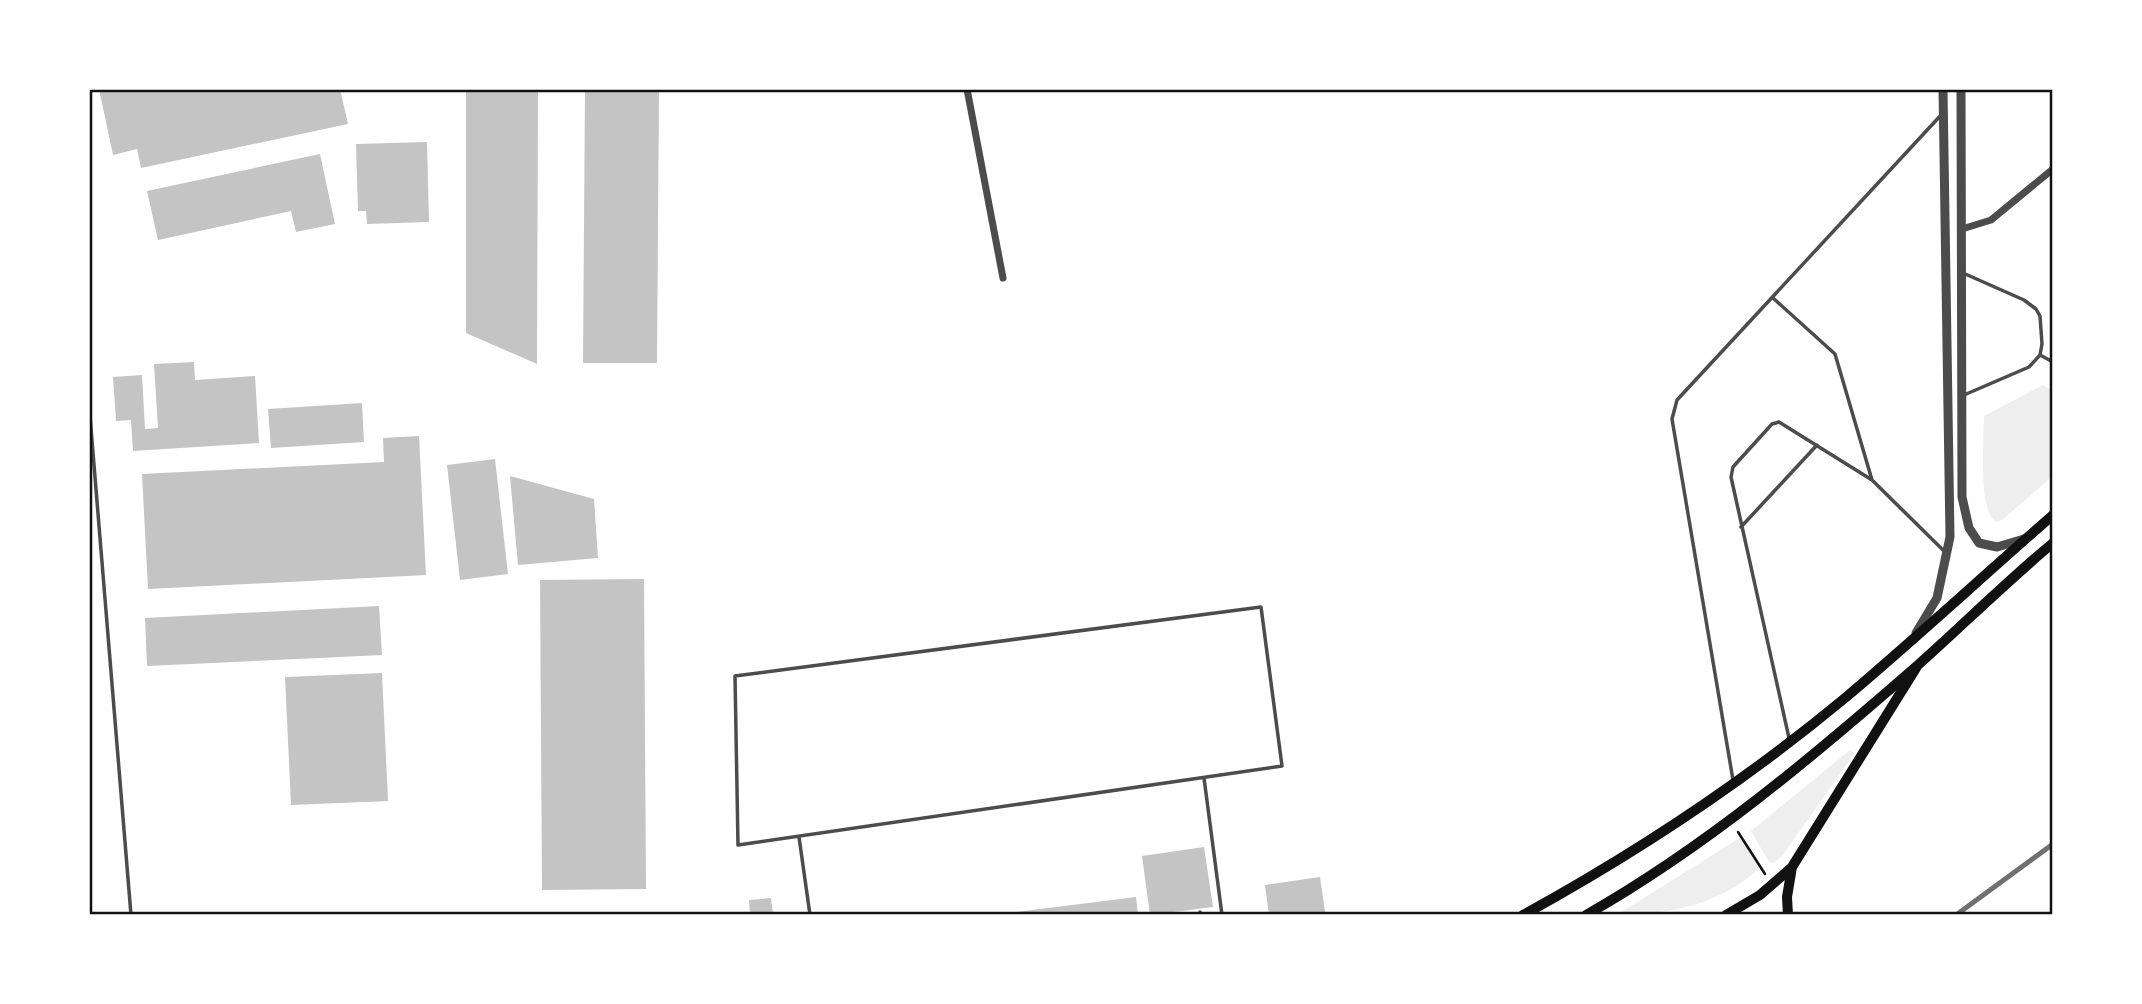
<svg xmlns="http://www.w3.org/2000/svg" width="2142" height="1004" font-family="'Fira Sans',sans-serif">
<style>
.green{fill:#eee}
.building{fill:#c4c4c4}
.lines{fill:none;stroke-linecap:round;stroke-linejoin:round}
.path{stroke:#111;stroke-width:2.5}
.service{stroke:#4c4c4c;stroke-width:3.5}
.minor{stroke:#4c4c4c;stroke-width:7}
.tertiary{stroke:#4c4c4c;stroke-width:9}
.secondary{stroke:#111;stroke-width:10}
.trunk{stroke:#111;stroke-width:10}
.rail{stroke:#707070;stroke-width:5}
.neatline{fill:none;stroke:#111;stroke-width:2.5}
</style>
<rect width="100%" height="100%" fill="#fff"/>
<path class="green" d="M2043 385 2053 391V476L2002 520 1996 522C1977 509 1984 438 1984 416Z
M1850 750 1854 754 1782 856 1774 863 1769 862 1751 831Z
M1741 837 1760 867C1724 904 1666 915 1617 915Z"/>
<path class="building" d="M99 89H340L348 124 141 168 137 149 113 155Z
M466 89H538L537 364 466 333Z
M585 89H659L657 363H583Z
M427 142 429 222 367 224 366 211H358L356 144Z
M320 154 335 224 296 232 291 211 158 240 147 191Z
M194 362 195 380 255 376 259 443 133 451 131 420 116 421 113 377 142 375 145 429 158 428 154 364Z
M362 403 364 442 271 448 268 409Z
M419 436 426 575 148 589 142 474 384 462 383 438Z
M495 459 508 574 460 580 447 465Z
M510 476 594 499 598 558 518 565Z
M644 579 646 889 542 890 540 580Z
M379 606 382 655 147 666 145 618Z
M382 673 388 801 291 805 285 677Z
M1204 847 1213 907 1150 915 1142 856Z
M1320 877 1325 912 1269 915 1265 885Z
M1136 897 1138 915H1008V913Z
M771 898 773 915H750L749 900Z"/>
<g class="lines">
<path class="path" d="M1738 832 1765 874"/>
<path class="service" d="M1963 273 2024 300 2036 309 2040 316 2042 344 2040 355 2029 367 1964 395
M1773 298 1835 354 1872 480 1944 551
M2040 355 2053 362
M89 404 131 915
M1741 527 1817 445
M1261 607 1282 766 738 845 735 676Z
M1789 738 1731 477 1733 467 1772 424 1779 422 1872 480
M1204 778 1222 915
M1733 780 1672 419 1677 400 1942 114
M799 837 810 915
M1200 912V915"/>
<path class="minor" d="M967 89 1003 278
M1962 229 1991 220 2053 169"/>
<path class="tertiary" d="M1961 89 1962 497 1969 528 1979 543 1997 547 2024 539
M1916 633 1937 598 1950 537 1943 89"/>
<path class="secondary" d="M1726 915 1760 895 1791 868
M1788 915 1787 897 1792 867 1916 668"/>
<path class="trunk" d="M1523 915C1636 853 1745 781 1845 698 1915 639 1983 576 2053 515
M1586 915C1706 847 1815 755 1918 665 1963 625 2006 582 2053 543"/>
<path class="rail" d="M1956 915 2053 844"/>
</g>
<rect width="2142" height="1004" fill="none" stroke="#ffffff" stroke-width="182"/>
<rect x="91" y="91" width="1960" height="822" class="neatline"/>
</svg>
